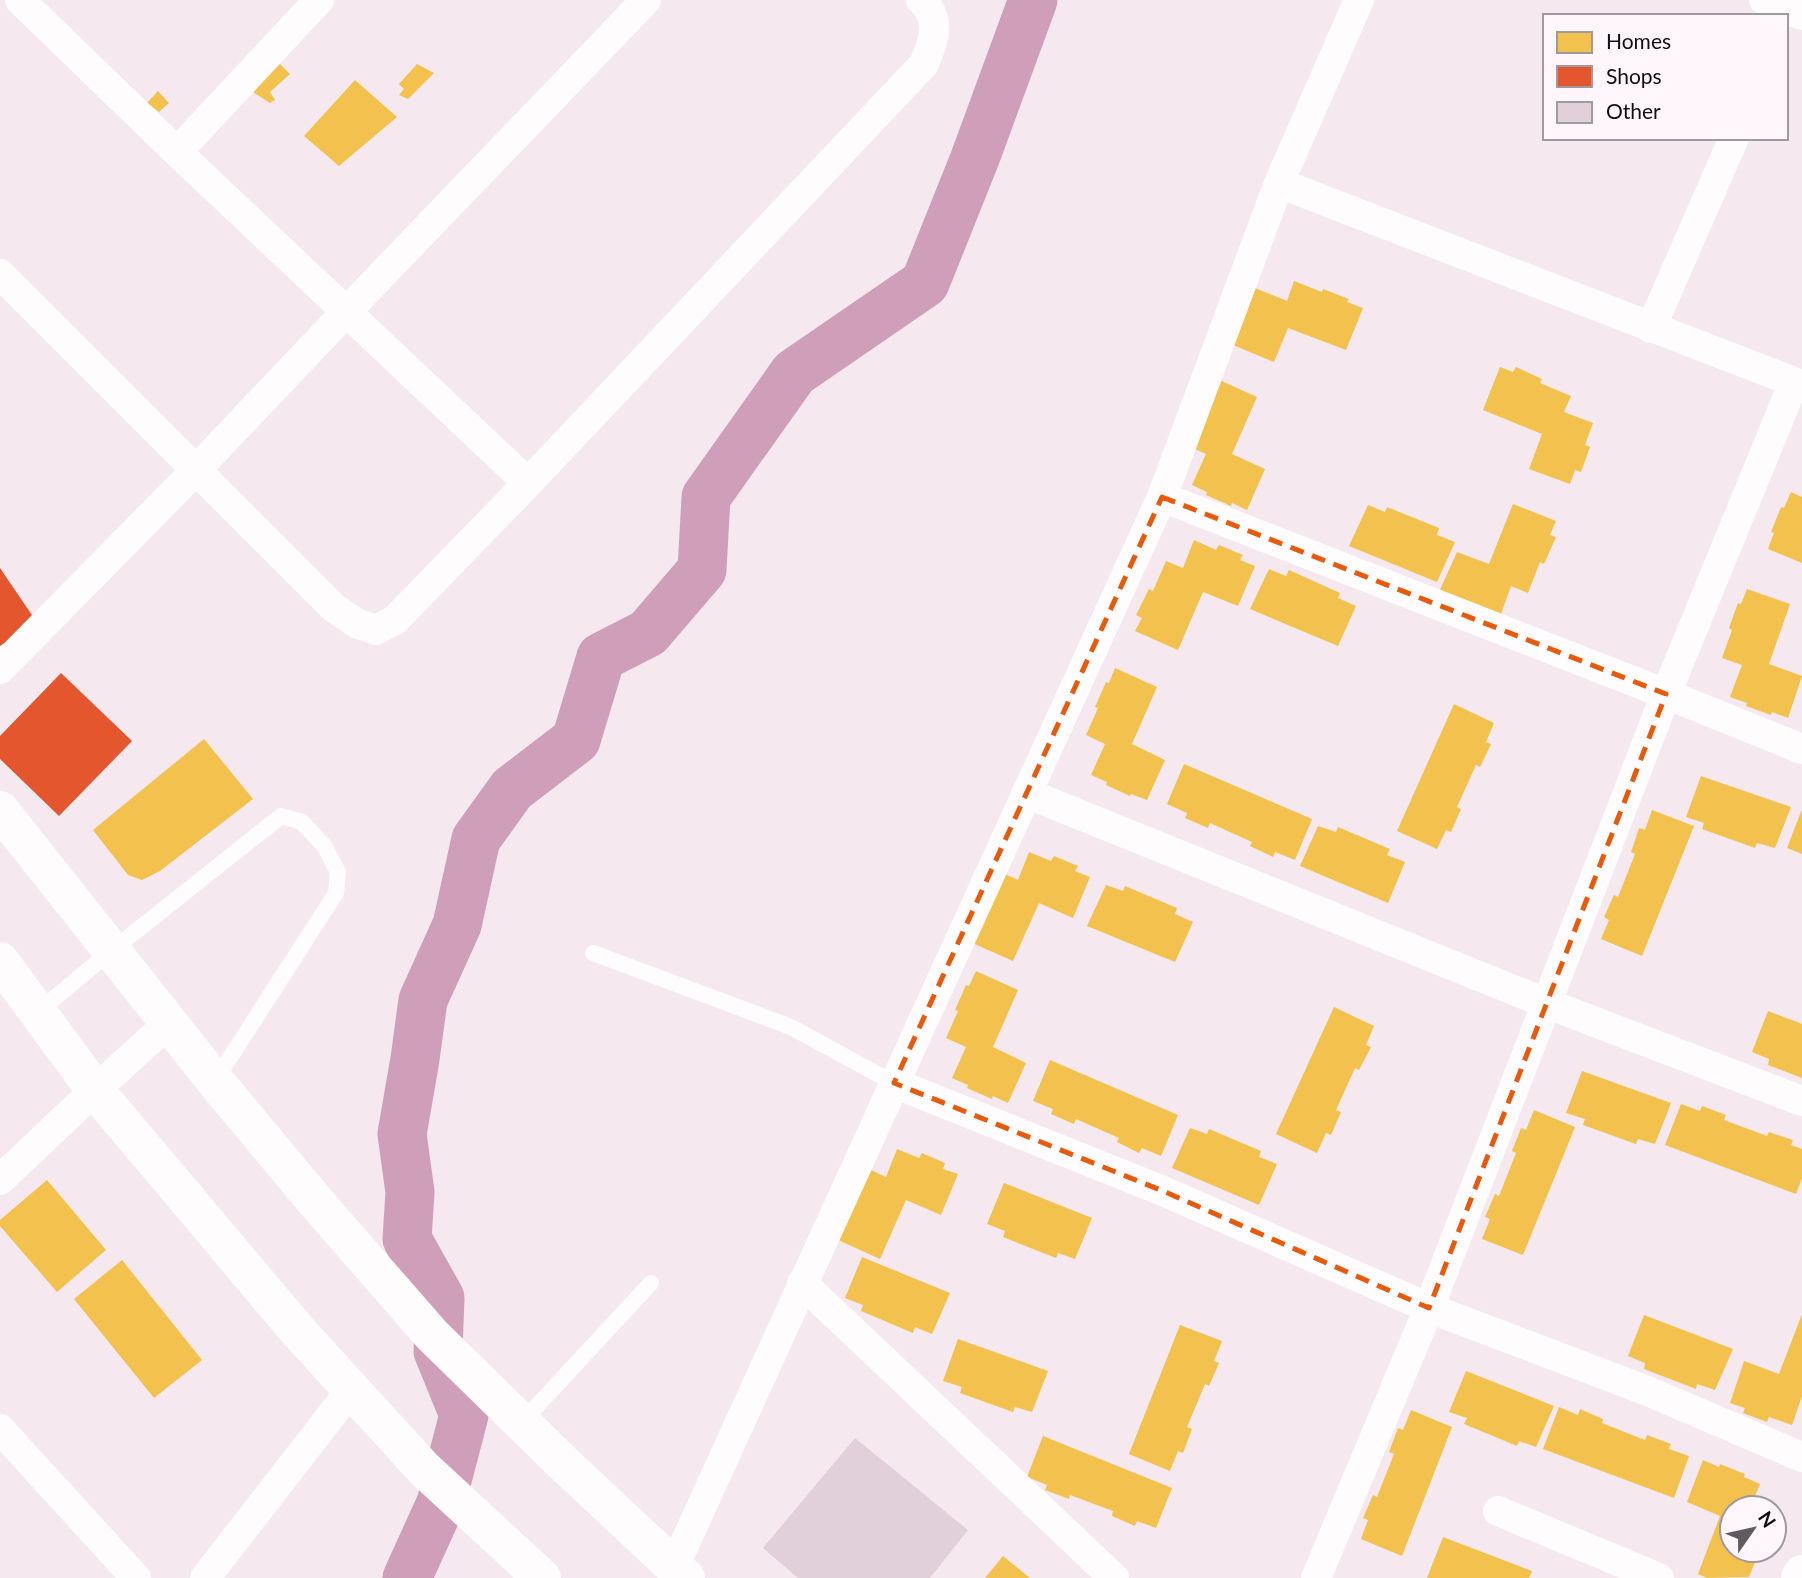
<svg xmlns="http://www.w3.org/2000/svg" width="1802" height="1578" font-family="Lato,sans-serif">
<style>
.homes{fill:#f2c14e}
.shops{fill:#e4572e}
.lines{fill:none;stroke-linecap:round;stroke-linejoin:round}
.river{stroke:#cf9fba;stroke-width:49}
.building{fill:#e1d0da}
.service{stroke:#fefcfd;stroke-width:16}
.minor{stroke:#fefcfd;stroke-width:30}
.tertiary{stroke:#fefcfd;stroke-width:38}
.primary{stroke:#fefcfd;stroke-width:38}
.marked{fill:none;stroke:#e8590c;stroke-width:5;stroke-dasharray:14 9;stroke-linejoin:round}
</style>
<rect width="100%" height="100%" fill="#f5e9ef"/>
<path class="homes" d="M273 57 290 74 270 92 275 100 270 103 248 89Z
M417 64 434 73 408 99 399 95 404 89 399 84Z
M355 80 397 117 339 166 304 136Z
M158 91 169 103 159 112 147 103Z
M1294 281 1322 292 1323 289 1349 299 1347 302 1363 308 1346 350 1288 328 1274 362 1233 345 1255 288 1287 301Z
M1500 367 1513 372 1516 367 1542 379 1540 383 1571 396 1564 412 1593 423 1585 445 1590 447 1581 472 1575 470 1570 484 1529 469 1542 434 1483 410Z
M1215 378 1257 397 1232 454 1265 469 1247 510 1232 503 1231 506 1206 495 1207 492 1192 485 1206 454 1186 445Z
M1791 492 1802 497V563L1768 549 1774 533 1771 532 1781 507 1784 508Z
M1513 504 1556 521 1550 535 1556 537 1544 564 1540 562 1528 593 1511 586 1501 614 1439 592 1457 552 1489 564Z
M1368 505 1385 512 1387 507 1439 528 1437 535 1455 542 1437 582 1349 546Z
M1194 540 1216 550 1219 545 1243 555 1240 560 1255 566 1238 606 1203 592 1178 650 1135 631 1142 618 1136 615 1149 589 1153 591 1166 561 1183 568Z
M1269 569 1286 576 1289 570 1340 593 1338 598 1356 606 1338 646 1250 609Z
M1747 589 1790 604 1769 664 1802 676 1788 718 1772 712 1771 715 1746 706 1747 703 1730 697 1742 665 1722 658 1732 630 1729 628 1738 603 1741 604Z
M1115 668 1157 687 1132 744 1165 760 1147 800 1131 794 1130 796 1106 785 1107 782 1091 775 1105 744 1086 735 1098 708 1095 707 1106 682 1109 683Z
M1454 704 1494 723 1486 742 1491 744 1480 767 1476 765 1457 807 1461 809 1451 832 1446 830 1437 849 1397 831Z
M204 739 253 799 160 871 142 880 128 875 93 830Z
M1184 764 1312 819 1295 860 1275 852 1273 857 1250 846 1252 842 1210 823 1208 828 1185 818 1187 813 1167 804Z
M1701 776 1791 807 1775 848 1757 843 1755 848 1702 829 1704 823 1686 817Z
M1802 809V854L1787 848Z
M1652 810 1694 826 1642 956 1601 939 1609 920 1604 917 1614 895 1618 897 1635 854 1631 852 1639 828 1645 830Z
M1318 826 1336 832 1338 827 1390 849 1387 855 1405 862 1388 903 1300 866Z
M1029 852 1051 861 1054 856 1078 866 1075 871 1090 877 1073 918 1039 903 1013 961 970 942 1001 872 1018 880Z
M1106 885 1123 891 1125 886 1177 908 1175 914 1193 922 1175 962 1087 926Z
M976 971 1018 990 993 1047 1026 1063 1008 1103 993 1096 992 1099 967 1088 968 1085 952 1078 966 1047 946 1038 958 1011 955 1010 966 985 969 986Z
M1334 1007 1374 1026 1366 1045 1371 1047 1359 1070 1355 1068 1336 1110 1341 1112 1331 1135 1326 1133 1317 1153 1276 1134Z
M1768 1011 1802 1024V1078L1768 1065 1769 1059 1752 1052Z
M1050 1060 1178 1115 1161 1156 1142 1148 1139 1153 1117 1142 1119 1138 1076 1119 1074 1124 1051 1114 1053 1109 1033 1101Z
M1582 1071 1671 1103 1655 1144 1638 1139 1636 1144 1583 1125 1585 1119 1566 1113Z
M1681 1104 1700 1111 1702 1106 1726 1115 1724 1120 1767 1136 1769 1132 1793 1140 1791 1145 1802 1149V1178L1796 1194 1665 1145Z
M1534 1110 1575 1127 1523 1255 1482 1239 1490 1219 1485 1217 1495 1194 1499 1196 1516 1153 1512 1151 1521 1128 1526 1130Z
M1190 1128 1207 1134 1209 1129 1261 1151 1259 1157 1277 1164 1259 1205 1172 1168Z
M897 1149 919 1158 922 1153 945 1163 943 1169 958 1174 941 1215 906 1200 880 1259 838 1240 869 1169 886 1177Z
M47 1180 106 1250 57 1292 0 1226V1220Z
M1004 1183 1092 1218 1075 1259 1058 1253 1056 1258 1003 1237 1005 1231 987 1224Z
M862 1257 950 1293 932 1334 915 1327 913 1333 861 1311 863 1305 845 1298Z
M122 1260 202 1360 154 1398 74 1299Z
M1802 1314V1396L1792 1425 1769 1417 1767 1422 1743 1413 1745 1408 1730 1403 1744 1361 1779 1374Z
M1644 1315 1733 1349 1715 1390 1697 1384 1696 1389 1644 1369 1645 1363 1628 1356Z
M1180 1325 1222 1341 1214 1361 1219 1363 1209 1386 1205 1384 1187 1427 1192 1429 1183 1453 1178 1451 1170 1471 1129 1454Z
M958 1339 1048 1371 1032 1412 1015 1407 1013 1412 960 1393 962 1387 943 1381Z
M1466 1371 1554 1406 1536 1447 1519 1441 1517 1446 1464 1424 1467 1418 1449 1412Z
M1559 1407 1578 1415 1580 1409 1603 1419 1602 1423 1645 1440 1647 1435 1671 1444 1669 1449 1689 1456 1674 1498 1543 1449Z
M1411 1410 1452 1427 1402 1556 1361 1539 1368 1520 1363 1518 1373 1495 1377 1497 1394 1454 1389 1452 1398 1428 1403 1430Z
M1043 1436 1172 1488 1156 1528 1137 1521 1135 1526 1112 1516 1113 1511 1070 1495 1069 1499 1045 1490 1047 1485 1027 1477Z
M1703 1460 1719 1467 1720 1464 1745 1474 1744 1477 1760 1484 1750 1508H1732V1550H1756L1759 1552 1749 1577 1707 1578 1698 1574 1720 1516 1687 1502Z
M1443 1537 1532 1571 1529 1578H1427Z
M1003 1556 1030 1578H985Z"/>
<path class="shops" d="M0 568 36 621 0 646Z
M61 673 132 741 59 816 0 759V736Z"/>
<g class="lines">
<path class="river" d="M407 1578 441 1503 464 1415 438 1351 440 1298 407 1239 410 1192 402 1134 415 1059 423 1000 457 925 476 839 512 789 576 740 601 657 648 633 702 570 706 497 794 373 925 283 975 158 1033 0"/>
</g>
<path class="building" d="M855 1438 968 1530 930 1578H798L763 1548Z"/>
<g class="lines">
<path class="service" d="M593 953 791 1027 894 1083
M38 1012 111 951 281 816 302 822 325 847 338 872 336 893 215 1081
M522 1422 651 1283"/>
<path class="minor" d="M20 0 177 152 528 483
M1764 0 1802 15
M177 152 319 0
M1279 183 1802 385
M0 274 333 607 356 623 376 630 395 620 528 483 924 64C934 41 942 19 921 0
M1651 328 1734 138
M1162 497 1666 694 1802 749
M0 669 195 471 347 311 646 0
M1026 793 1548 1004 1802 1101
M894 1083 1163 1191 1429 1308 1645 1390 1802 1457
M0 1180 95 1090 169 1023
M802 1283 1114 1578
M0 1429 136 1578
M1498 1511 1659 1578
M674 1567 1162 497 1279 183 1359 0
M205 1578 351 1390
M1316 1578 1429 1308 1666 694 1794 382"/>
<path class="tertiary" d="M1800 1578 1802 1574"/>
<path class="primary" d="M0 810 215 1081 315 1201 432 1335 563 1463 686 1578
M0 961 95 1090 298 1331 424 1469 542 1578"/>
</g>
<path class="marked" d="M1162 497 1666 694 1429 1308 1163 1191 894 1083Z"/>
<rect x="1543" y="14" width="245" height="126" fill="#fef6fa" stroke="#a0999d" stroke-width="2"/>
<rect x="1557" y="32" width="35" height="21" fill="#f2c14e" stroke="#a0999d" stroke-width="2"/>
<text x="1606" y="49" font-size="21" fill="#140d11">Homes</text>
<rect x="1557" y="66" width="35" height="21" fill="#e4572e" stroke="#a0999d" stroke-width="2"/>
<text x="1606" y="84" font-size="21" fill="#140d11">Shops</text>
<rect x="1557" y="102" width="35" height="21" fill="#e1d0da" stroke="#a0999d" stroke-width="2"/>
<text x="1606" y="119" font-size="21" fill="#140d11">Other</text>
<g transform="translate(1753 1529) rotate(56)"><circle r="33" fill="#fef6fa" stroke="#a0999d" stroke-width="2"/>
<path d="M0-5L12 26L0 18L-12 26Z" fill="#635a5f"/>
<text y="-10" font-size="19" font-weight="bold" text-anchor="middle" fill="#140d11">N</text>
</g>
</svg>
